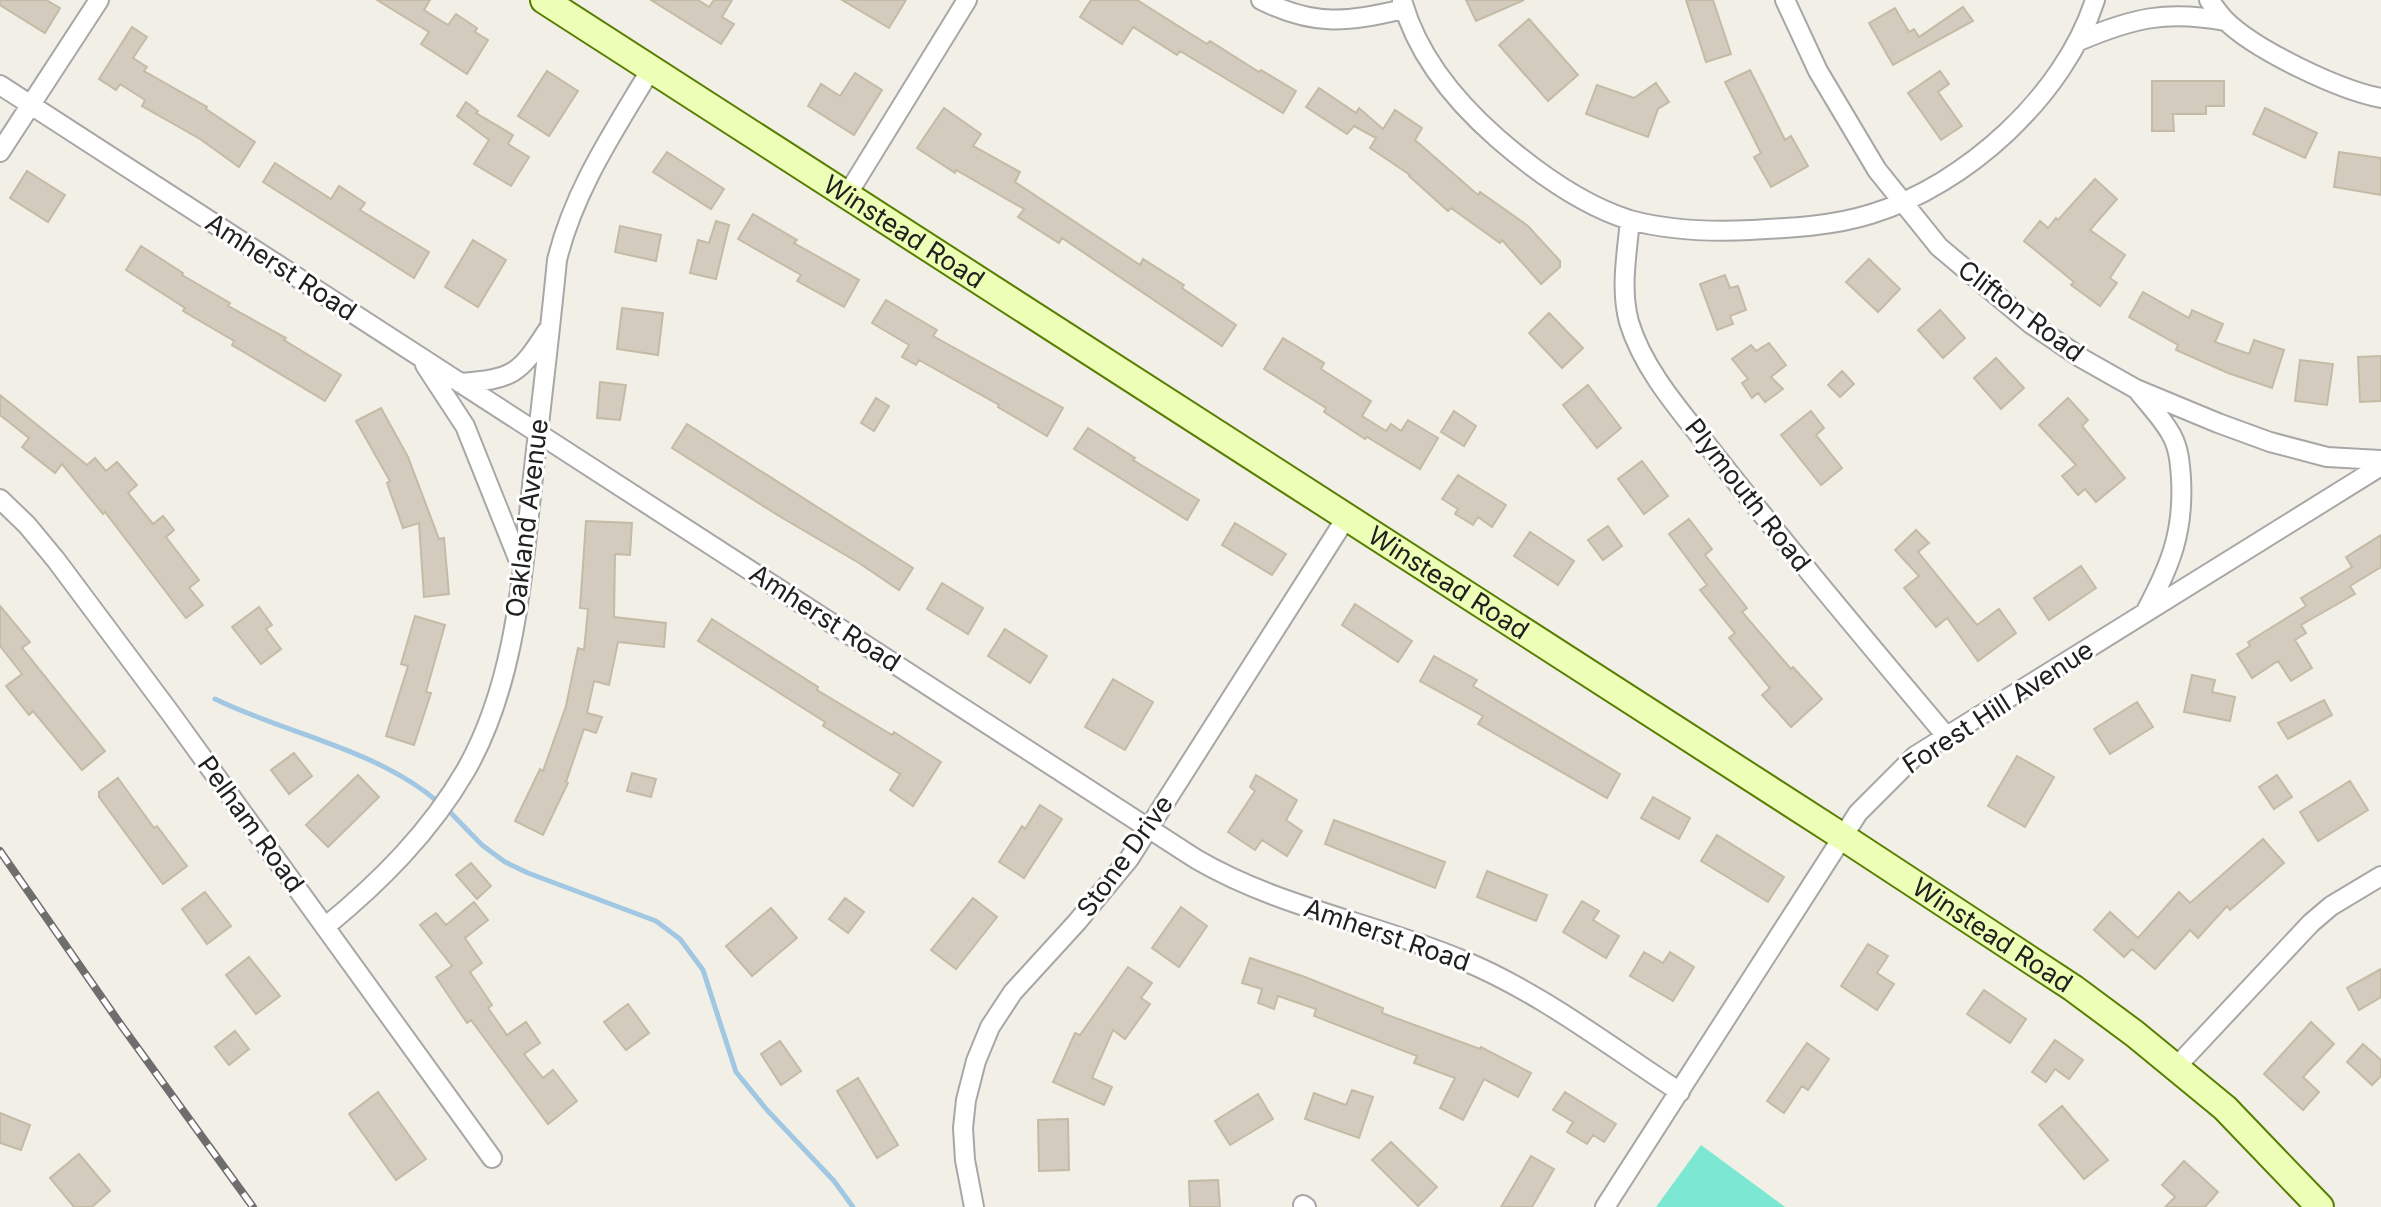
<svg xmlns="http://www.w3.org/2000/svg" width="2381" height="1207" font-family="Inter,sans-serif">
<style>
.pitch{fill:#7ce8d4}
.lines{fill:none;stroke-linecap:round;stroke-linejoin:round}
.stream{stroke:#a2c7e3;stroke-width:5}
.building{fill:#d2cbbe;stroke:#c5baa6;stroke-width:2}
.street-casing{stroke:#a7a7a7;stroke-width:22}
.secondary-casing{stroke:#577e00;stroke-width:30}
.street{stroke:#fff;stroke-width:18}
.secondary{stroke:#edffb6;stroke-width:26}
.rail-casing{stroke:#6e6e6e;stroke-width:8}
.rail{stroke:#fff;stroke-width:5;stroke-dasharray:15;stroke-linecap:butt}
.labels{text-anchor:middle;stroke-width:6;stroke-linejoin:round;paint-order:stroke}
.street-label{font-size:26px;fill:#202020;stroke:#fff}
</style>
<rect width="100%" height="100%" fill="#f2f0e6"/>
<path class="pitch" d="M1701 1145 1785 1207H1656Z"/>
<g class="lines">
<path class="stream" d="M215 699C287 734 378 750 438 802
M446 808 482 845 505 862 528 873 656 921 680 939 703 970 736 1072 767 1110 834 1181 853 1207"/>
</g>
<path class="building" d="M0 0H46L60 8 45 33 0 5Z
M377 0H430L424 10 448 25 456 14 477 28 475 32 488 40 467 74 421 44 429 32Z
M651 0H698L709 7 714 0H732L722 17 734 24 721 44Z
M842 0H906L889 28Z
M1091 0H1137L1207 44 1210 41 1259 72 1261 70 1296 91 1283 113 1180 51 1177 55 1133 27 1122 44 1080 17Z
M1466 0H1524L1476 21Z
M1686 0H1713L1731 54 1706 62Z
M1963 7 1973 21 1893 65 1869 23 1895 8 1909 32 1914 29 1919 37Z
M1529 19 1578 75 1548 101 1499 45Z
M132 27 147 37 133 58 147 67 144 71 207 107 206 109 255 142 239 167 200 139 142 106 145 100 120 84 116 90 99 79Z
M1750 70 1785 140 1791 136 1808 166 1771 187 1754 157 1761 153 1725 82Z
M547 71 578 91 549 136 518 116Z
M1940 71 1949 84 1938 92 1962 126 1941 140 1908 93Z
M855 73 882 90 854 135 808 106 821 84 840 96Z
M2152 81H2224V106H2206V114H2173L2174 131H2152Z
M1656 83 1669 102 1658 109 1648 137 1586 114 1597 85 1634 98Z
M1319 88 1356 113 1359 108 1383 129 1395 110 1422 128 1415 140 1478 195 1480 192 1528 226 1560 261V267L1541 284 1502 240 1500 243 1451 208 1448 211 1409 176 1410 175 1370 148 1376 138 1354 126 1347 134 1306 107Z
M466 102 478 111 476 113 513 135 508 144 529 157 511 186 474 164 489 140 457 116Z
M944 108 981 134 973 146 1020 172 1015 182 1140 265 1143 259 1184 285 1182 288 1236 325 1222 346 1062 238 1059 243 1018 217 1024 209 956 170 955 173 917 148Z
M2265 108 2317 133 2305 158 2253 134Z
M667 152 724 189 711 209 653 172Z
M2339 152 2381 158V195L2334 187Z
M275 163 331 199 339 186 365 203 360 210 429 252 414 278 263 182Z
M27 171 65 195 48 222 10 198Z
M2095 179 2117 199 2090 230 2125 255 2110 278 2117 283 2100 306 2071 285 2074 282 2024 241 2040 221 2048 228 2056 218 2058 220Z
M753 214 797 240 794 243 859 280 844 307 797 281 801 275 738 239Z
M716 221 729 225 716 279 690 273 698 240 709 243Z
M620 226 661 235 656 261 615 252Z
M473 240 506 260 478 307 445 287Z
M141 246 183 273 182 275 230 303 228 306 286 338 284 340 341 375 325 401 232 345 234 341 183 311 185 308 126 270Z
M1869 259 1900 289 1878 312 1846 282Z
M1725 275 1730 288 1738 286 1746 310 1730 316 1733 324 1717 330 1700 284Z
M2143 292 2189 318 2192 310 2223 324 2215 342 2249 354 2254 340 2284 350 2272 388 2228 373 2176 350 2178 345 2129 317Z
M886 300 937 330 933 336 1063 408 1047 436 998 407 999 405 919 360 916 365 902 357 909 345 872 323Z
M622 308 663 313 658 355 617 349Z
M1940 310 1965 338 1943 358 1918 330Z
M1549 313 1583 348 1562 368 1529 333Z
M1283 338 1324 363 1321 369 1371 401 1362 416 1386 431 1391 424 1401 431 1408 420 1438 438 1420 469 1367 437 1365 439 1324 412 1326 408 1264 369Z
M1769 343 1786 365 1771 377 1783 389 1765 402 1758 393 1752 398 1742 383 1748 379 1732 359 1751 345 1756 351Z
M2381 356V401L2360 402 2358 357Z
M1996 358 2024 388 2001 409 1974 378Z
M2300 360 2333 364 2327 405 2295 401Z
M1842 371 1854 384 1840 397 1828 385Z
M600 382 626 385 620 420 597 418Z
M1588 385 1621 428 1597 448 1563 405Z
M0 395 87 465 95 458 106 471 117 462 137 485 128 493 153 524 163 516 174 530 166 537 199 580 189 588 203 605 186 618 105 512 103 514 62 464 55 473 22 447 29 438 0 415Z
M876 398 889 406 874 431 861 423Z
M2068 398 2088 420 2082 426 2125 478 2096 502 2085 489 2078 495 2062 476 2076 465 2039 425Z
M381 408 408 457 439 539 444 538 449 594 424 597 419 523 403 528 387 483 390 481 356 421Z
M1454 411 1476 426 1464 446 1441 432Z
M1811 411 1824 428 1816 435 1842 468 1821 485 1781 435Z
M687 424 913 568 899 590 859 563 779 516 672 448Z
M1088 428 1135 458 1133 460 1199 500 1187 520 1074 449Z
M1642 461 1668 496 1644 514 1618 479Z
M1458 475 1506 505 1492 527 1478 517 1473 525 1455 514 1458 509 1442 499Z
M1689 519 1712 549 1705 555 1747 608 1742 612 1791 669 1793 667 1822 699 1791 727 1762 695 1770 688 1729 638 1735 633 1700 590 1707 585 1669 534Z
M586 521 632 523 630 555 615 554 614 617 666 623 664 647 618 642 609 685 594 681 587 713 602 717 596 733 584 729 566 782 568 783 543 835 515 821 540 769 543 771 566 706 578 648 584 650 588 609 580 608Z
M1235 523 1286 554 1272 575 1222 545Z
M1608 526 1622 546 1603 560 1588 540Z
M1916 530 1929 543 1918 552 1977 625 1999 609 2016 633 1978 661 1947 618 1936 627 1904 588 1919 576 1895 550Z
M1530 532 1574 561 1558 585 1514 556Z
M2381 535V567L2350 586 2355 594 2301 625 2306 633 2295 640 2312 668 2291 681 2278 661 2252 678 2237 654 2250 646 2248 642 2306 606 2301 598 2352 567 2346 557Z
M2081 566 2096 588 2049 620 2034 598Z
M942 583 983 608 968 634 927 609Z
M1355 604 1412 641 1398 662 1342 625Z
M0 606 30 642 22 648 105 751 82 770 33 711 29 715 6 686 22 674 0 646Z
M259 607 272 625 266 629 281 649 261 664 232 627Z
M415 616 445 625 426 692 431 693 414 745 386 736 408 666 401 664Z
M712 619 818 687 817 690 892 735 894 732 941 762 913 806 890 790 900 774 823 726 825 722 698 641Z
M1005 629 1047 656 1030 683 988 656Z
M1434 656 1477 680 1473 686 1620 774 1607 798 1478 724 1483 716 1420 681Z
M2192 675 2215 680 2212 692 2235 697 2230 721 2184 712Z
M1113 679 1153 702 1125 750 1085 727Z
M2324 700 2332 715 2288 739 2278 723Z
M2137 702 2153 727 2110 754 2094 729Z
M294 753 312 776 289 794 271 770Z
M2017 756 2054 777 2025 827 1988 806Z
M632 773 656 779 651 797 627 791Z
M358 775 379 797 328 847 306 825Z
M1256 775 1297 800 1286 820 1302 831 1287 856 1262 840 1255 850 1228 832 1255 791 1250 787Z
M2277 775 2292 797 2274 809 2259 787Z
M118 778 154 828 157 826 187 866 163 884 99 797V792Z
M2350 781 2368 810 2318 841 2300 812Z
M1653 797 1690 818 1679 839 1641 818Z
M1040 805 1062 819 1024 878 999 862 1022 826 1025 829Z
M1334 820 1445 862 1435 888 1325 844Z
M1717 835 1784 877 1768 902 1701 861Z
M2263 839 2284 863 2230 910 2227 906 2198 938 2190 930 2155 969 2132 949 2124 957 2094 930 2110 912 2138 938 2179 892 2190 903Z
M471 863 491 886 477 899 456 875Z
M1487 871 1547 895 1536 921 1477 897Z
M205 892 231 926 207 944 182 909Z
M845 898 864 912 848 933 829 919Z
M973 898 997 917 956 969 931 950Z
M1582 901 1599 911 1593 920 1619 936 1606 958 1563 932Z
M474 902 488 920 465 938 482 963 470 972 492 1005 488 1008 507 1035 526 1022 540 1043 524 1054 543 1078 553 1070 577 1101 548 1124 471 1020 467 1023 436 977 452 966 420 925 436 913 446 925Z
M1181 907 1207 926 1179 967 1152 948Z
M771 908 797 938 752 976 726 946Z
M1868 944 1888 956 1877 973 1894 984 1877 1010 1841 986Z
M1644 952 1663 963 1670 952 1694 967 1673 1001 1630 976Z
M249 957 280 996 256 1014 226 975Z
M1250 958 1305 977 1383 1008 1382 1013 1480 1049 1481 1047 1531 1073 1518 1097 1484 1079 1463 1120 1440 1108 1455 1078 1414 1063 1417 1056 1314 1016 1316 1009 1278 996 1274 1009 1258 1003 1262 989 1242 983Z
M1128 967 1152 983 1141 998 1150 1004 1125 1039 1113 1030 1092 1078 1112 1087 1104 1105 1053 1082 1075 1033 1080 1035Z
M2381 969V997L2359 1010 2347 988Z
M1984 990 2026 1019 2010 1043 1967 1014Z
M628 1004 649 1033 626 1050 604 1022Z
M2311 1022 2334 1044 2303 1077 2319 1092 2303 1110 2264 1074Z
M235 1031 249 1049 229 1065 215 1047Z
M2055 1040 2083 1060 2069 1079 2055 1069 2046 1082 2032 1072Z
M780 1041 801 1071 781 1085 761 1054Z
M1807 1043 1829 1059 1808 1090 1802 1086 1784 1113 1767 1101Z
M2363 1044 2381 1060V1076L2372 1085 2347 1062Z
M858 1078 898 1145 877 1158 837 1091Z
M1352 1090 1373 1097 1359 1138 1305 1119 1314 1093 1346 1105Z
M378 1092 426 1159 396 1180 349 1114Z
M1565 1092 1616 1124 1604 1142 1593 1135 1587 1144 1567 1132 1573 1122 1553 1110Z
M1258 1094 1273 1119 1230 1145 1215 1121Z
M2062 1106 2108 1160 2084 1179 2039 1125Z
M0 1113 30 1125 21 1150 0 1143Z
M1068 1119 1069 1170 1039 1171 1038 1120Z
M1391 1142 1437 1187 1418 1206 1372 1160Z
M79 1154 110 1191 92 1207H74L50 1178Z
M1531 1156 1554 1169 1532 1207H1501Z
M2184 1161 2218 1192 2205 1207H2165L2175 1197 2162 1185Z
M1218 1180 1220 1207H1190L1189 1181Z"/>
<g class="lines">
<g class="street-casing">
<path id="street" d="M1261 0C1315 27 1347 22 1404 9
M1402 0C1417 55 1455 101 1497 138 1535 171 1581 205 1630 220 1667 230 1712 232 1751 230 1790 228 1833 226 1871 214 1966 185 2064 96 2095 0
M1785 0 1818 71 1877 170 1939 247 2031 324 2083 359 2136 389 2218 423 2270 442 2327 457 2381 460
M2209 0C2214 6 2219 14 2225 20 2255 50 2339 90 2381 98
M2079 41C2133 18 2167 10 2225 21
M0 85 1196 859C1278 907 1374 923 1462 960 1540 992 1609 1046 1680 1092
M0 152 99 0
M847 195 967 0
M1630 220C1627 253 1620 289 1629 322 1644 372 1684 415 1715 455 1790 551 1869 644 1947 737
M425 365 465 426 519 561
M460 383C512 379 519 375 547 331
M2138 391C2149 405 2164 420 2172 436 2179 449 2180 464 2181 478 2184 531 2171 564 2147 609
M0 499 27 525 56 560 171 714 492 1158
M325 927C380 882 430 832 466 770 516 682 522 576 533 477 541 405 550 333 557 260 574 190 614 131 651 69
M2176 1067 2311 923 2331 906 2381 876
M1303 1205 1306 1207
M974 1207 965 1160 963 1128 966 1100 976 1061 990 1027 1013 992 1077 922 1129 859 1346 518
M1605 1207 1858 813 1915 756 2381 466"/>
</g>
<g class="secondary-casing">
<g id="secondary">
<path id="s1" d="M544 0 1843 837 2073 988 2135 1034 2225 1108 2320 1207"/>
</g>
</g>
<use href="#street" class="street"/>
<use href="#secondary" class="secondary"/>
<g class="rail-casing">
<path id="rail" d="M0 851 121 1025 253 1207"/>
</g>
<use href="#rail" class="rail"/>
</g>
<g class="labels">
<g class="street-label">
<text dy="9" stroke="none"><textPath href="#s1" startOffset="428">Winstead Road</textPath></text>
<text transform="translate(281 267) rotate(33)" y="9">Amherst Road</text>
<text transform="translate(2021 311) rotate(37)" y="9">Clifton Road</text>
<text transform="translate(1748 495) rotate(52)" y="9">Plymouth Road</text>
<text transform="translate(527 518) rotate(-83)" y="9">Oakland Avenue</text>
<text dy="9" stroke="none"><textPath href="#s1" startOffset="1076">Winstead Road</textPath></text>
<text transform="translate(825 618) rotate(33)" y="9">Amherst Road</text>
<text transform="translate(1998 707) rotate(-33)" y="9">Forest Hill Avenue</text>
<text transform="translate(251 824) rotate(54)" y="9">Pelham Road</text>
<text transform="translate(1125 856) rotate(-54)" y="9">Stone Drive</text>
<text transform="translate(1387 935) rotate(19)" y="9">Amherst Road</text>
<text dy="9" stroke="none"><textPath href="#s1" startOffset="1724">Winstead Road</textPath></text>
</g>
</g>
</svg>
